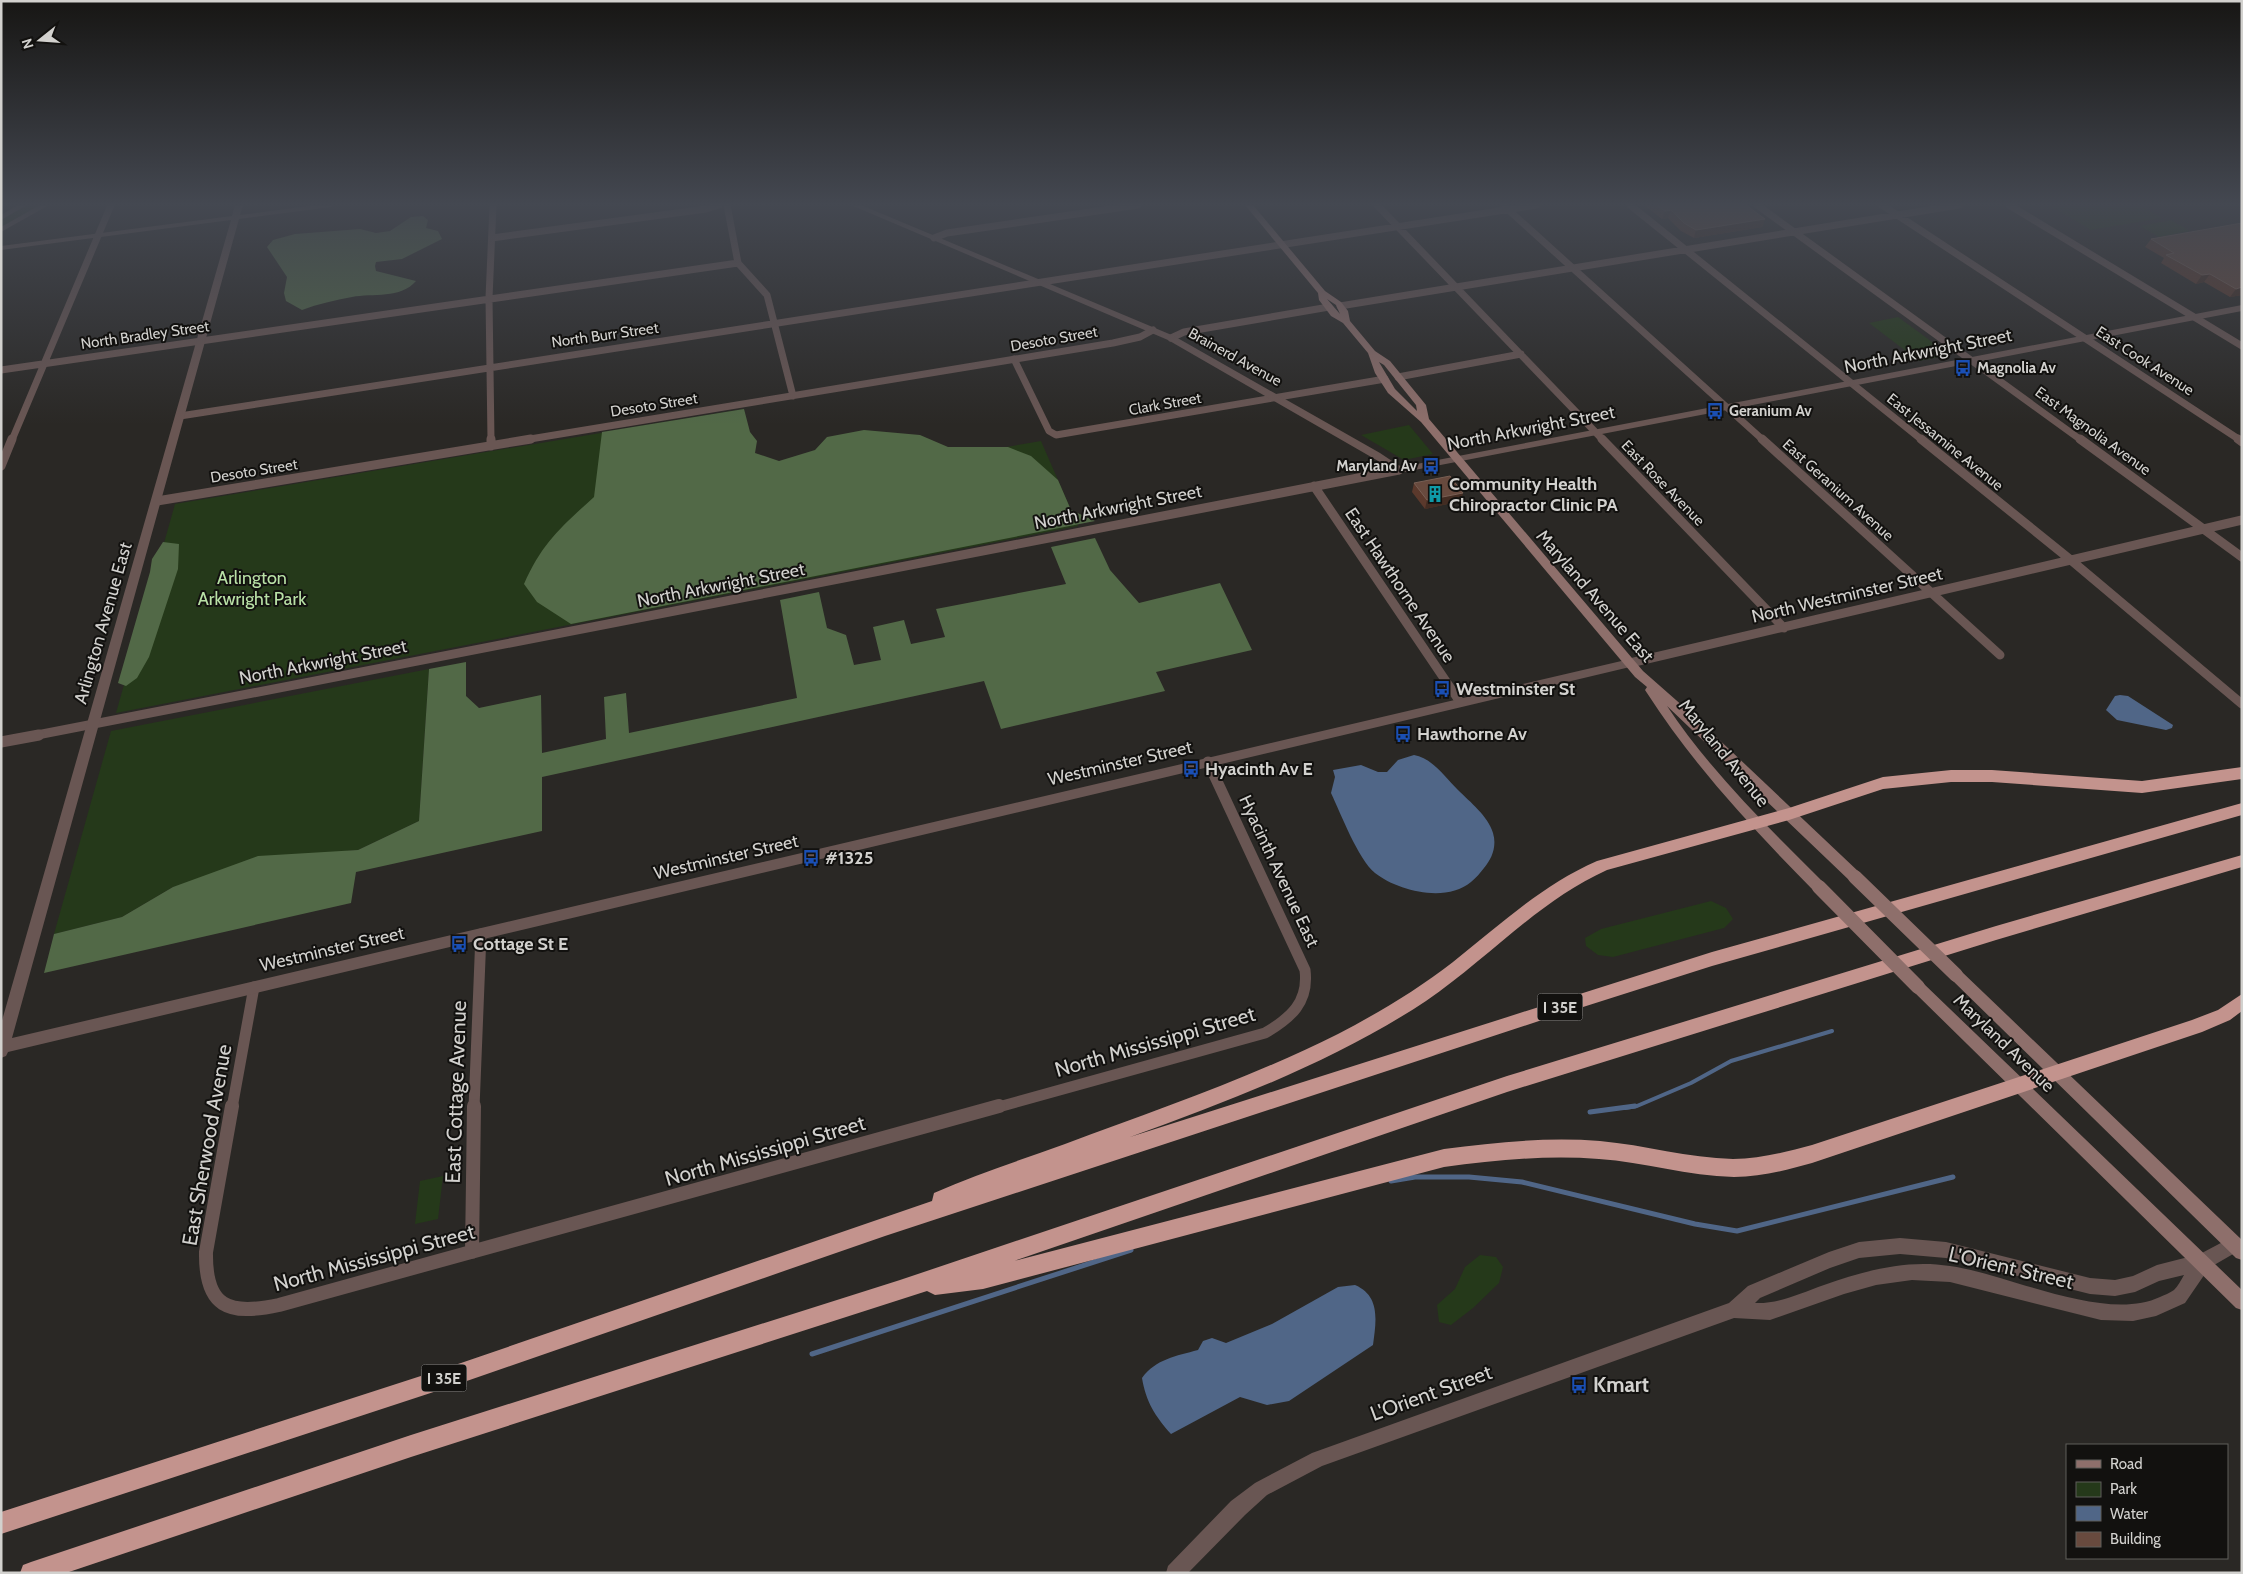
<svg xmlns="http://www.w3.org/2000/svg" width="2243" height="1574" font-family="Cabin,sans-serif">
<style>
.green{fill:#25391a}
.forest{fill:#526947}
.water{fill:#506687}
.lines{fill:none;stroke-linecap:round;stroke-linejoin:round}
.stream-far1{stroke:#506687;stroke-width:4}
.stream{stroke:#506687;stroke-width:5}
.minor-far3{stroke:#695653;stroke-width:7}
.minor-far2{stroke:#695653;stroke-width:9}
.minor-far1{stroke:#695653;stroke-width:11}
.minor{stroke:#695653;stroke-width:14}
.tertiary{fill:#695653;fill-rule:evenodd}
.secondary{fill:#8e6f6b;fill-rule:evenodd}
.motorway{fill:#c3938d;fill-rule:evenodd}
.secondary-bridge{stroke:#8e6f6b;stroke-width:14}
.wall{fill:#5b392c}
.shaded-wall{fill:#422c22}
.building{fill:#684a3e;stroke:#785f54}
.labels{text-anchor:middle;stroke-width:4;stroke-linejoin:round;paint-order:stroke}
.far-street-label{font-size:15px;fill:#d2d1ce;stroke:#12110f}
.far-poi-label{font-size:15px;font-weight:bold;fill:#d2d1ce;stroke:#12110f;text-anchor:start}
.shield{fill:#12110f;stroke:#989795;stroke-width:1}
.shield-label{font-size:16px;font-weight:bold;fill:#d2d1ce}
.street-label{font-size:18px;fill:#d2d1ce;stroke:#12110f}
.poi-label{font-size:18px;font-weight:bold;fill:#d2d1ce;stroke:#12110f;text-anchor:start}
.park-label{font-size:18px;fill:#b9e1a6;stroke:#12110f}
.near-street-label{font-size:21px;fill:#d2d1ce;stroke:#12110f}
.near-poi-label{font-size:21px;font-weight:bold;fill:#d2d1ce;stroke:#12110f;text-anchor:start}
</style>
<rect width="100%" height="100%" fill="#2a2825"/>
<path class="green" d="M26 205H41L1 228V220Z
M2049 205H2139L2162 218 2091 230Z
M2171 220 2190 231 2159 237 2140 226Z
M1898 317 1950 355 1919 361 1869 323Z
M744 409 752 456 769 488 1041 441 1078 526 116 713 175 504Z
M1409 425 1433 454 1404 460 1361 435Z
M429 669 419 821 358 850 314 854 173 887 122 917 54 934 111 731Z
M1711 901 1726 908 1733 919 1724 928 1613 957 1598 955 1586 946 1585 938 1601 929Z
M443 1176 438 1219 415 1224 420 1181Z
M1480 1255 1496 1257 1503 1267 1499 1283 1473 1308 1451 1325 1439 1322 1437 1305 1455 1289 1465 1267Z"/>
<path class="forest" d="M423 216 428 220 426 228 438 231 442 239 402 259 376 262 375 266 376 271 416 281C401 299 372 293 352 297 335 300 318 304 302 310L286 301 284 293 287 277 267 247 273 240 295 234 360 229 376 233 390 231 411 217Z
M744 409 750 432 757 441 755 453 779 461 815 450 827 437 864 430 920 435 948 447H1008L1031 456 1058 480 1071 510 1095 521 571 624 537 602 524 584C542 543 562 526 594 497L602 432Z
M1095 538 1110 570 1139 603 1220 583 1252 650 1156 672 1165 691 1001 729 984 681 542 777V831L356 872 351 903 44 973 54 934 122 917 173 887 258 856 358 850 419 821 429 669 466 662V696L479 708 541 695 542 753 606 739 604 697 626 693 629 733 797 698 780 600 819 592 827 628 846 635 854 665 881 660 873 627 904 620 911 644 945 637 936 609 1066 584 1051 547Z
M163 542 179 544 178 569 149 657 137 678 126 686 118 683 150 572 152 559Z"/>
<path class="water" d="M2120 695 2128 696 2173 725 2172 728 2166 730 2117 720 2106 710 2115 696Z
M1414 755C1432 758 1445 777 1458 790 1470 802 1488 816 1493 833 1497 846 1492 859 1484 868 1480 873 1476 878 1471 882 1446 903 1398 891 1375 873 1358 859 1341 814 1331 793L1335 777 1333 770 1361 765 1378 772H1387L1398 760Z
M1355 1285C1381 1296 1376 1322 1373 1345L1289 1401 1267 1405 1240 1397 1171 1434C1155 1416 1146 1402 1142 1378 1156 1359 1176 1356 1198 1350L1203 1341 1212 1338 1226 1343 1272 1324 1338 1287Z"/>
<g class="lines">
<path class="stream-far1" d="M1625 1108 1637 1106 1691 1083 1731 1061 1832 1031"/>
<path class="stream" d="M1590 1112 1635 1106
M1391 1181 1415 1177H1469L1522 1182 1695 1224 1737 1231 1953 1177
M812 1354 1131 1250"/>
<path class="minor-far3" d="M727 205 738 263 767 295 793 396
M1377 205 1603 440
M1630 205 1922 440
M1757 205 2081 440
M1882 205 2240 440
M2009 205 2242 346
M1504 206 1763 440
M492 238 706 209 719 205
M934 238 947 233 1138 205
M1340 306 1959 205
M1171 338 1184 332 1329 307
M1014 359 1049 431 1056 435 1385 379
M1 370 738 263
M1398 377 1521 354
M180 416 1537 205
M12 440 111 205
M491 440 489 298 493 205
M524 440 1113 343 1140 337 1153 330"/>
<path class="minor-far2" d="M491 439V446
M1602 439 1784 628
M1762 439 2000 655
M1921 439 2072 561 2242 704
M2080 439 2242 557
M2238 439 2242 442
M1 466 12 439
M1314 486 1460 702
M157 501 531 439
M1630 663 2242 520
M32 736 1399 470"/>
<path class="minor-far1" d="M1 742 39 735
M232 1108 254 987
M474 1108 481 934
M995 1108 1265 1033C1291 1018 1309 1002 1305 970L1208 762"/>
<path class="minor" d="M232 1106 206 1252C205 1307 228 1316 279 1305L999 1106
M472 1252 474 1106"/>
<path class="tertiary" d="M18 205H27L1 220V215Z
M40 205H49L1 232V227Z
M235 205H243L240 215 316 205H335L331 207 239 219 12 1038 1630 659 1636 663 1630 667 8 1052 6 1056 1 1058V1024L231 220 1 250V246L232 216Z
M851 205H861L1174 336 1380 453 1401 467 2242 305V311L1399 473 1168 340Z
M2234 1236 2240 1238 2242 1243 2240 1250 2209 1268 2185 1303 2156 1316 2133 1321 2101 1320 1950 1282 1912 1280 1876 1285 1844 1294 1770 1320 1734 1318 1322 1466 1267 1495 1245 1515 1188 1573H1166L1168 1566 1231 1501 1255 1483 1312 1453 1729 1303 1748 1286 1829 1252 1859 1242 1900 1238 1946 1242 2090 1278 2115 1280 2133 1276 2157 1265 2200 1254ZM1900 1254 1946 1258 2090 1294 2115 1296 2135 1292 2159 1281 2184 1275C2181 1280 2178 1286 2174 1290 2170 1293 2164 1295 2160 1297 2105 1323 2008 1274 1950 1266 1906 1259 1864 1271 1824 1285 1801 1293 1779 1304 1755 1303L1760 1298 1830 1268 1859 1258Z"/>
<path class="secondary" d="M1245 205H1253L1325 291 1341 302 1348 311 1350 321 1375 351 1390 361 1426 405 1429 419 1643 671 1693 715 1860 873 1862 877 1860 881 1855 882 1850 881 1667 706C1711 772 1768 827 1824 883L1826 887 1824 891 1819 892 1814 891C1753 829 1694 766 1647 693L1645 690 1647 687 1635 677 1421 422 1388 393 1375 373 1368 353 1343 323 1331 316 1319 300 1318 293ZM1327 299 1336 305 1340 314ZM1379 362 1384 365 1416 405 1417 411 1395 389Z
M1956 969 1961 971 2242 1240V1260L2236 1258 1951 979 1949 975 1951 971Z
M1918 981 1923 983 2242 1290V1310L2236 1308 1913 991 1911 987 1913 983Z"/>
<path class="motorway" d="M2242 767V779L2142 793 1992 782H1951L1883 789 1789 820 1607 870C1538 901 1488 959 1426 1001 1335 1061 1232 1100 1130 1137L1712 952 2242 803V815L1712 966 1539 1021 885 1236 461 1383 1 1534V1512L461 1363 932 1201 934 1193C977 1174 1021 1160 1065 1144 1157 1110 1250 1078 1338 1034 1378 1013 1417 990 1453 962 1500 925 1542 885 1597 861L1789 808 1883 777 1951 770H1992L2142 781Z
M2242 855V867L1996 940 1507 1092 1014 1261 1444 1149C1496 1142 1548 1137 1600 1141 1645 1145 1688 1158 1733 1159 1760 1159 1786 1152 1812 1145L2192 1020 2218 1010 2242 994V1011L2230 1020 2202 1032 1812 1163C1787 1170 1761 1177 1734 1177 1688 1176 1644 1162 1599 1159 1547 1155 1495 1160 1444 1167L983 1289 935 1295 927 1291 411 1457 66 1573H20L23 1565 31 1562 411 1435 900 1280 1507 1076 1996 926Z"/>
<path class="secondary-bridge" d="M1855 877 1956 975
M1819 887 1918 987"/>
</g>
<path class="wall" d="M1644 205H1746L1765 219 1762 227 1694 238 1681 231 1668 218 1662 219Z
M2242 223V295L2230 297 2204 282 2196 284 2161 263 2164 258 2145 247 2151 239Z
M1414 483 1461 501 1425 509 1412 492Z"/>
<path class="shaded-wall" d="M1671 210 1668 218 1662 219 1665 211Z
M1765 219 1762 227 1694 238 1696 230Z
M2210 274 2204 282 2196 284 2202 275Z
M2242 287V295L2230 297 2236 289Z
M1463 493 1461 501 1425 509 1427 500Z"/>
<path class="building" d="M1656 205H1746L1765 219 1696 230 1684 223 1671 210 1665 211Z
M2242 223V287L2236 289 2210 274 2202 275 2166 255 2174 253 2151 239Z
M1450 476 1463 493 1427 500 1414 483Z"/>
<linearGradient id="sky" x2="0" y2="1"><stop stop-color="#171614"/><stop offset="0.48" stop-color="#444851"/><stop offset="1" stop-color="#444851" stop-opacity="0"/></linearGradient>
<rect width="2243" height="425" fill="url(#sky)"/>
<defs>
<g id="bus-bare" transform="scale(1.35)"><path d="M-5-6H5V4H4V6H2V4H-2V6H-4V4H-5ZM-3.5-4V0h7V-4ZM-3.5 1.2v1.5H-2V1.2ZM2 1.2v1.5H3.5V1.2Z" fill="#1a4fb4" stroke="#12110f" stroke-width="2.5" paint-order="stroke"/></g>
<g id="building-bare" transform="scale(1.35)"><path d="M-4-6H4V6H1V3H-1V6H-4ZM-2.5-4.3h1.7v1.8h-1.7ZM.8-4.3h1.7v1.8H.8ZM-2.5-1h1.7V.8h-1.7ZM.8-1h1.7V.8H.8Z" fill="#0f9aa8" stroke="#12110f" stroke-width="2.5" paint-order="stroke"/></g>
</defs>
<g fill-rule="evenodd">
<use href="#bus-bare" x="1963" y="368"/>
<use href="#bus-bare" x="1715" y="411"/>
<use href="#bus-bare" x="1431" y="466"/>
<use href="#building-bare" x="1435" y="494"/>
<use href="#bus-bare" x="1442" y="689"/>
<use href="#bus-bare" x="1403" y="734"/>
<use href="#bus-bare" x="1191" y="769"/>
<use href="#bus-bare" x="811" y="858"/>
<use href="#bus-bare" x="459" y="944"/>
<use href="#bus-bare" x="1579" y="1385"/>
</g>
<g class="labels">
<g class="far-street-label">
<text transform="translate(145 335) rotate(-8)" y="5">North Bradley Street</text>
<text transform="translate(605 335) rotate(-8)" y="5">North Burr Street</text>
<text transform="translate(1054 339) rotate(-10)" y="5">Desoto Street</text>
<text transform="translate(1235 357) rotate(29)" y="5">Brainerd Avenue</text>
<text transform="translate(2145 361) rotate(33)" y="5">East Cook Avenue</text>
<text transform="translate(1165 404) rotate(-10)" y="5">Clark Street</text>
<text transform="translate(654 405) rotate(-9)" y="5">Desoto Street</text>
<text transform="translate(2093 431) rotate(36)" y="5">East Magnolia Avenue</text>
<text transform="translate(1945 442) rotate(39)" y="5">East Jessamine Avenue</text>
<text transform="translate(254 471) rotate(-9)" y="5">Desoto Street</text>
<text transform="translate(1663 483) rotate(46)" y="5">East Rose Avenue</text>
<text transform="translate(1838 490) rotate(42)" y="5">East Geranium Avenue</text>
</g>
<g class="far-poi-label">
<text x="1977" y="373">Magnolia Av</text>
<text x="1729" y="416">Geranium Av</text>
<text x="1417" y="471" text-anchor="end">Maryland Av</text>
</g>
<g class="shield">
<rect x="1537.5" y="993.5" width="45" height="27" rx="4"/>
<rect x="421.5" y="1364.5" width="45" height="27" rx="4"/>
</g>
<g class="shield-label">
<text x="1560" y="1013">I 35E</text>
<text x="444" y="1384">I 35E</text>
</g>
<g class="street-label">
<text transform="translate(1928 351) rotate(-11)" y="6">North Arkwright Street</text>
<text transform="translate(1531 428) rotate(-11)" y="6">North Arkwright Street</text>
<text transform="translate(1118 507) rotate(-11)" y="6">North Arkwright Street</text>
<text transform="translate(721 585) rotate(-11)" y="6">North Arkwright Street</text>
<text transform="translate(1400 585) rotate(56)" y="6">East Hawthorne Avenue</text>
<text transform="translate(1847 595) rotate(-13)" y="6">North Westminster Street</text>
<text transform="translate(1595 596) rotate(49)" y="6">Maryland Avenue East</text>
<text transform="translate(103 623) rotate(-74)" y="6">Arlington Avenue East</text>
<text transform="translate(323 662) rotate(-11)" y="6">North Arkwright Street</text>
<text transform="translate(1724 753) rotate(51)" y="6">Maryland Avenue</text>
<text transform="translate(1120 763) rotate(-13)" y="6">Westminster Street</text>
<text transform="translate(726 857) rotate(-13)" y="6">Westminster Street</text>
<text transform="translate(1279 871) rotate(65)" y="6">Hyacinth Avenue East</text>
<text transform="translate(332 949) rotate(-13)" y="6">Westminster Street</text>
<text transform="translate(2004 1043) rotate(44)" y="6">Maryland Avenue</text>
</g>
<g class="poi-label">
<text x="1449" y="490">Community Health<tspan x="1449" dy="21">Chiropractor Clinic PA</tspan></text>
<text x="1456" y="695">Westminster St</text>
<text x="1417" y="740">Hawthorne Av</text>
<text x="1205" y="775">Hyacinth Av E</text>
<text x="825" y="864">#1325</text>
<text x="473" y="950">Cottage St E</text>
</g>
<g class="park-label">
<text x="252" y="584">Arlington<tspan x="252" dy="21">Arkwright Park</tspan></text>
</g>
<g class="near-street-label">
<text transform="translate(1155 1042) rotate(-16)" y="7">North Mississippi Street</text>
<text transform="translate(456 1092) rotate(-88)" y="7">East Cottage Avenue</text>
<text transform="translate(207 1145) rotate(-80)" y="7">East Sherwood Avenue</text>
<text transform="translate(765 1151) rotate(-16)" y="7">North Mississippi Street</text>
<text transform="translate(374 1258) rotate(-15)" y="7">North Mississippi Street</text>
<text transform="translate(2011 1268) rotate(13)" y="7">L'Orient Street</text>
<text transform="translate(1431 1393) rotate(-20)" y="7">L'Orient Street</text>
</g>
<g class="near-poi-label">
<text x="1593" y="1392">Kmart</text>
</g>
</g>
<rect width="2243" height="1574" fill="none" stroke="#d2d1ce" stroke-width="5"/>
<rect x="2066" y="1444" width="162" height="115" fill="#12110f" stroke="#5f5e5b"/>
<rect x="2076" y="1460" width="25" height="8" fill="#8e6f6b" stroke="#5f5e5b"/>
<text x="2110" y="1469" font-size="15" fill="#d2d1ce">Road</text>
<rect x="2076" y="1482" width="25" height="15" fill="#25391a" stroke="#5f5e5b"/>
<text x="2110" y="1494" font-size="15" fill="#d2d1ce">Park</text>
<rect x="2076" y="1506" width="25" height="15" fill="#506687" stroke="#5f5e5b"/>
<text x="2110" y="1519" font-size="15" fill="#d2d1ce">Water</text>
<rect x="2076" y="1532" width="25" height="15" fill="#684a3e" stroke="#5f5e5b"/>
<text x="2110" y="1544" font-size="15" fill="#d2d1ce">Building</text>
<g transform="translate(40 40) rotate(253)" stroke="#12110f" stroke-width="4" paint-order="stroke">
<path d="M0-4L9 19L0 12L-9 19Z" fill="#d2d1ce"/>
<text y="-8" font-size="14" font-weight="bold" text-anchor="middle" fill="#d2d1ce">N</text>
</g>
</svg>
